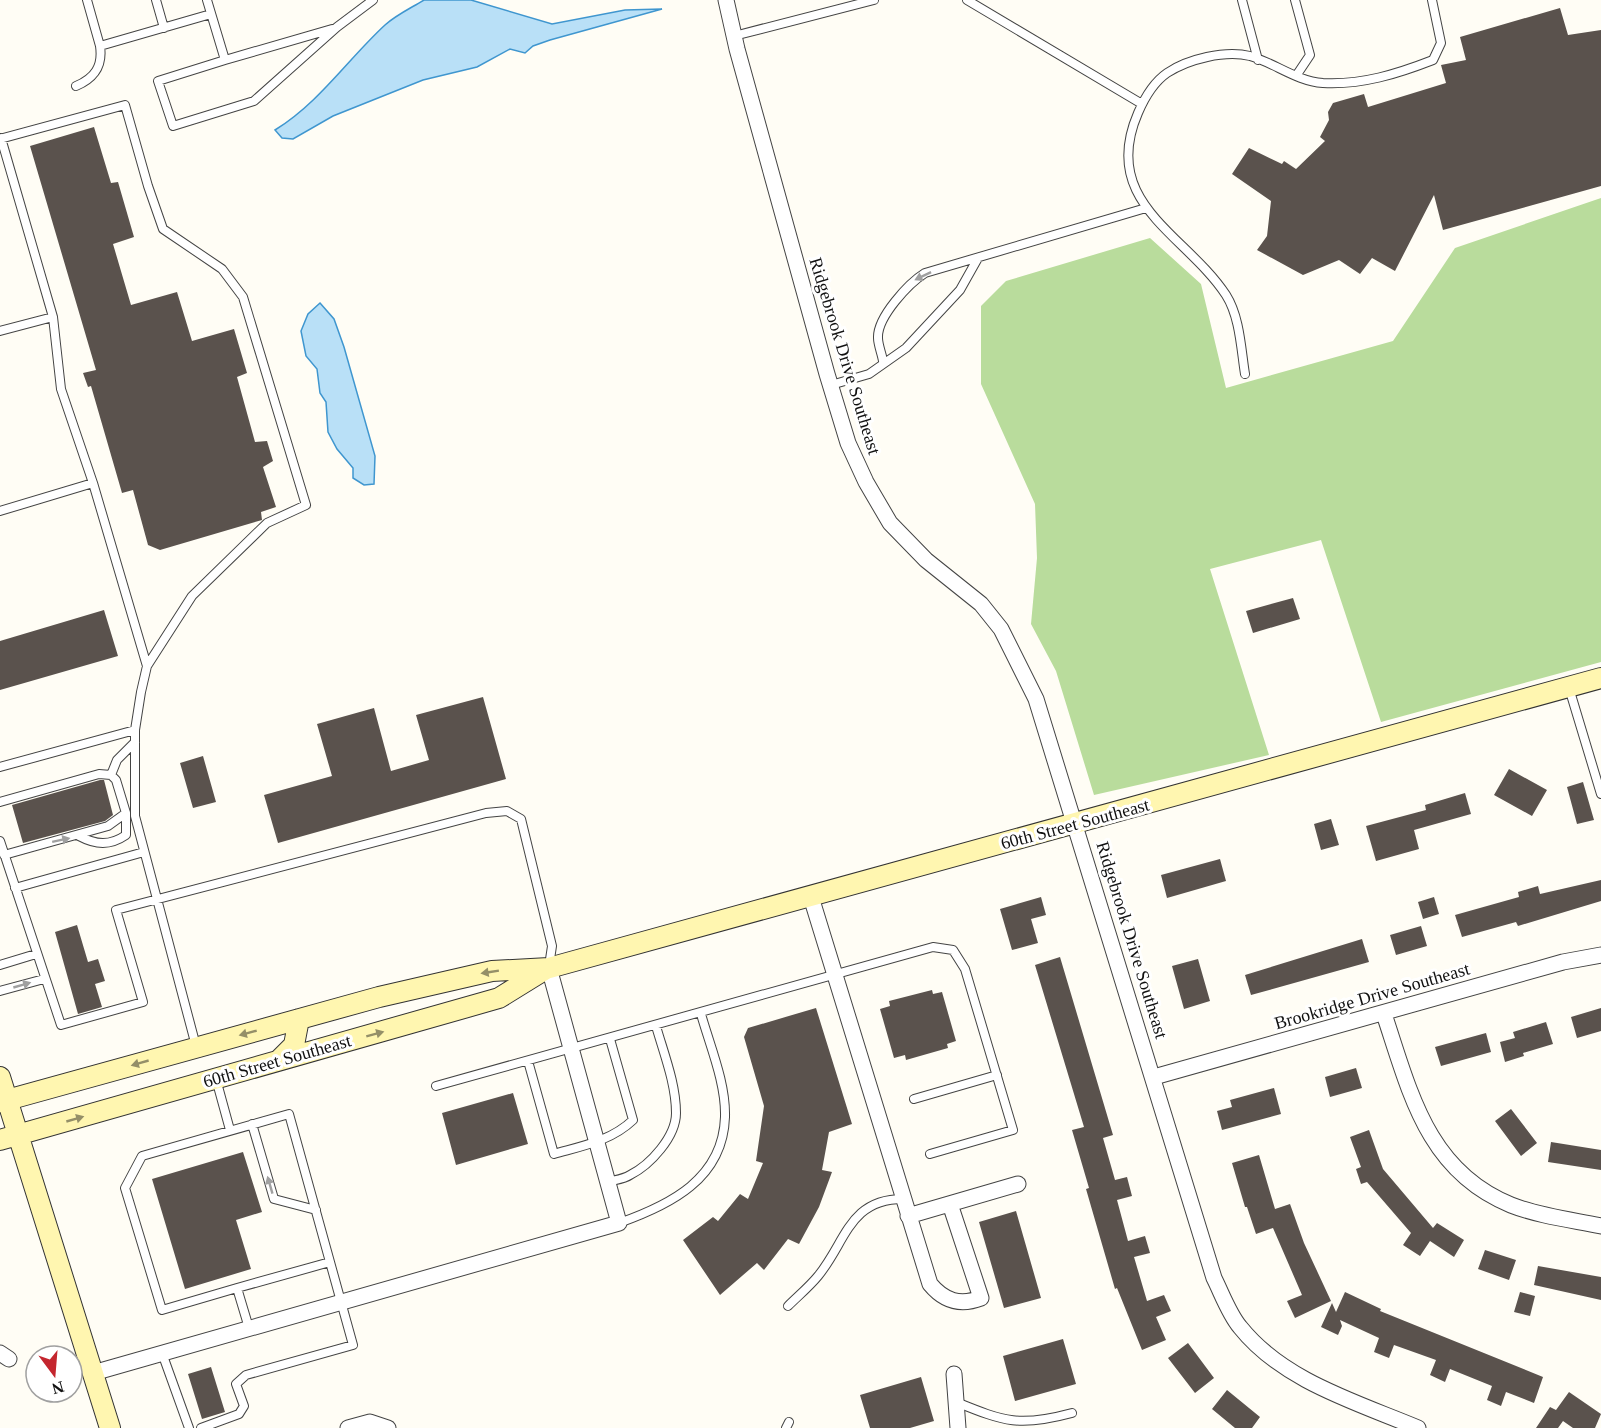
<svg xmlns="http://www.w3.org/2000/svg" width="1601" height="1428" font-family="Georgia,serif">
<style>
.forest{fill:#b9dc9c}
.water{fill:#b9e0f7;stroke:#3f96cf;stroke-width:1.5}
.building{fill:#5a524d}
.lines{fill:none;stroke-linecap:round;stroke-linejoin:round}
.lane-casing{stroke:#444;stroke-width:10}
.street-casing{stroke:#444;stroke-width:17}
.secondary-casing{stroke:#333;stroke-width:22}
.lane{stroke:#fff;stroke-width:8}
.street{stroke:#fff;stroke-width:15}
.secondary{stroke:#fff6b0;stroke-width:20}
.oneway{fill:#a0a0a0}
.oneway2{fill:#948f68}
.labels{text-anchor:middle;stroke-width:6;stroke-linejoin:round;paint-order:stroke}
.street-label{font-size:18px;fill:#111;stroke:#fff}
</style>
<rect width="100%" height="100%" fill="#fffdf5"/>
<path class="forest" d="M1601 198V662L1381 722 1321 540 1210 569 1269 755 1094 795 1056 671 1031 624 1037 558 1035 504 981 384V306L1006 281 1150 238 1201 284 1226 388 1393 341 1455 248Z"/>
<path class="water" d="M424 0H471L552 24 625 10 662 9 550 40 533 46 525 53 510 49 477 67 423 80 333 116 293 139 282 138 275 130C319 103 348 59 385 25 396 15 411 8 424 0Z
M320 303 334 319 344 347 375 456 374 484 364 485 353 478V468L337 449 328 432 326 402 320 393 317 369 306 356 301 331 308 314Z"/>
<path class="building" d="M1560 8 1568 35 1601 30V186L1443 230 1434 195 1395 271 1372 258 1360 274 1339 260 1303 275 1257 250 1267 236 1271 201 1232 174 1249 148 1282 164 1284 161 1296 169 1325 141 1320 137 1329 120 1328 112 1333 103 1364 94 1368 107 1446 83 1441 65 1466 60 1460 37Z
M94 127 111 183 118 182 134 237 113 244 131 305 177 292 192 341 234 329 247 373 237 377 255 442 267 441 273 461 263 467 276 507 261 512 262 520 160 550 148 545 133 490 122 493 91 386 88 387 83 373 96 370 30 146Z
M1293 598 1300 619 1253 633 1246 611Z
M104 610 118 656 0 690V641Z
M483 697 506 779 278 843 264 795 332 776 317 724 374 708 391 771 429 760 416 715Z
M203 756 216 802 193 808 180 763Z
M1509 769 1547 790 1532 816 1494 795Z
M100 780H104L113 815 105 821 23 843 12 805Z
M1583 782 1594 820 1577 824 1567 787Z
M1465 793 1471 814 1414 830 1419 849 1376 861 1366 826 1426 810 1425 805Z
M1331 819 1339 845 1321 850 1314 824Z
M1220 859 1226 881 1167 898 1161 875Z
M1601 880V901L1518 926 1516 922 1462 937 1455 915 1519 897 1518 892 1538 886 1540 894Z
M1041 897 1046 915 1031 919 1038 943 1012 950 1000 909Z
M1434 897 1439 914 1423 919 1418 902Z
M77 925 88 962 98 959 105 981 95 984 102 1007 78 1014 55 932Z
M1421 926 1427 946 1396 955 1390 935Z
M1362 939 1369 962 1251 995 1245 975Z
M1060 957 1113 1135 1103 1138 1115 1180 1127 1177 1132 1196 1117 1200 1128 1241 1145 1236 1150 1253 1134 1257 1147 1301 1164 1295 1171 1311 1156 1317 1166 1340 1142 1350 1117 1288 1115 1289 1086 1189 1089 1188 1072 1130 1084 1127 1035 965Z
M1198 959 1210 1001 1184 1009 1172 966Z
M932 990 933 994 942 992 956 1041 947 1044 948 1048 906 1060 905 1055 894 1058 880 1009 890 1006 889 1001Z
M816 1008 852 1124 829 1132 822 1170 832 1172 819 1207 799 1244 788 1239 764 1270 757 1263 720 1295 683 1240 713 1217 718 1221 740 1194 748 1199 763 1163 756 1161 764 1106 744 1037 748 1028Z
M1601 1008V1031L1577 1038 1571 1017Z
M1546 1022 1553 1044 1523 1053 1524 1056 1505 1062 1500 1042 1515 1038 1513 1032Z
M1486 1033 1491 1052 1441 1066 1435 1047Z
M1356 1068 1362 1088 1330 1097 1325 1077Z
M1274 1088 1281 1114 1222 1130 1217 1111 1232 1107 1230 1100Z
M513 1093 528 1144 456 1165 442 1113Z
M1511 1109 1537 1143 1521 1156 1495 1121Z
M1369 1130 1383 1169 1433 1228 1437 1223 1464 1240 1454 1257 1430 1241 1420 1256 1403 1245 1411 1233 1367 1182 1361 1184 1356 1169 1361 1167 1350 1137Z
M1551 1142 1601 1150V1170L1548 1162Z
M243 1152 262 1212 236 1220 251 1269 185 1289 152 1179Z
M1259 1155 1275 1209 1290 1204 1304 1243 1331 1301 1295 1318 1287 1301 1302 1295 1273 1228 1256 1234 1247 1207H1245L1232 1163Z
M1016 1211 1041 1298 1004 1308 979 1222Z
M1485 1250 1516 1260 1509 1280 1478 1269Z
M1538 1266 1601 1277V1300L1534 1285Z
M1345 1292 1381 1309 1380 1311 1543 1377 1534 1403 1506 1392 1501 1406 1487 1400 1492 1386 1450 1369 1445 1382 1430 1375 1436 1360 1394 1345 1389 1358 1374 1352 1379 1338 1340 1320 1342 1326 1338 1335 1321 1327 1332 1303 1336 1312Z
M1520 1292 1535 1296 1530 1316 1514 1312Z
M1063 1339 1076 1384 1015 1401 1003 1356Z
M1188 1343 1214 1378 1195 1393 1168 1358Z
M211 1367 225 1412 202 1419 188 1374Z
M921 1377 934 1421 910 1428H870L860 1395Z
M1227 1390 1260 1417 1252 1428H1235L1212 1409Z
M1569 1392 1601 1414 1595 1428H1573L1563 1421 1558 1428H1536L1550 1407 1556 1410Z"/>
<g class="lines">
<g class="lane-casing">
<path id="lane" d="M87 0 100 46
M156 0 164 28
M207 0 225 60 158 81 173 126 254 101 337 27 373 0
M967 0 1142 104
M1242 0 1258 60
M1295 0 1310 55 1296 76
M734 36 874 0
M225 60 332 29
M76 86C95 78 103 66 100 46L211 14
M1 138 53 317 61 389 93 483 147 666
M0 139 125 105 148 186 163 229 222 269 243 297 306 505 267 523 192 596 147 666 141 692 135 730V816L196 1046
M0 331 53 317
M883 361C882 354 878 345 878 338 877 317 909 283 925 273L1146 208
M1245 374C1241 349 1240 317 1226 295 1186 234 1099 203 1138 113 1144 99 1154 82 1167 73 1188 59 1225 50 1250 56 1275 63 1296 81 1323 83 1362 85 1397 74 1433 60L1441 43 1432 0
M831 385 869 374 906 348 960 290 978 258
M0 511 93 483
M1569 688 1601 794
M0 767 135 730
M111 775 117 760 135 742
M0 802 99 774 111 775 116 780 126 813 108 826 4 855
M79 836C96 845 110 846 126 835V813
M0 841 61 1025 143 1002 116 910 486 813 507 811 521 819 552 946 549 966
M15 888 144 852
M0 965 36 954
M0 991 44 979
M528 1061 554 1154C582 1146 611 1141 633 1120L610 1039
M216 1079 230 1130
M436 1086 933 947 953 950 965 969 1013 1130 930 1154
M914 1099 997 1075
M252 1124 274 1199 316 1210
M608 1182C615 1180 624 1179 630 1175 650 1165 676 1137 676 1113 676 1084 664 1054 656 1026
M619 1223C670 1205 723 1179 725 1117 726 1083 710 1046 701 1014
M237 1288 330 1262
M788 1306C798 1296 809 1287 818 1276 846 1242 849 1199 903 1199
M162 1353 189 1428
M956 1402C1005 1422 1020 1427 1072 1413
M201 1428 239 1414 244 1406 236 1384 246 1375 353 1345 289 1114 142 1156 125 1188 162 1310 237 1288 249 1328
M786 1428 789 1422"/>
</g>
<g class="street-casing">
<path id="street" d="M726 0 737 49 827 374 848 443 866 482 890 523 926 560 981 604 1001 629 1036 699 1214 1278C1222 1294 1229 1314 1240 1327 1283 1381 1356 1402 1418 1428
M811 897 930 1284C944 1301 960 1306 981 1298L950 1204
M1384 1014C1410 1092 1427 1171 1511 1205 1539 1216 1572 1220 1601 1226
M1154 1077 1563 962 1601 955
M908 1216 1018 1184
M0 1353 9 1359
M93 1373 619 1223 549 968
M954 1374 958 1428
M348 1428 370 1422 388 1428"/>
</g>
<g class="secondary-casing">
<path id="secondary" d="M278 1061 294 1045 299 1019
M0 1077 110 1428
M0 1102 379 997 492 971 549 968 1601 678
M0 1140 499 998 546 969"/>
</g>
<use href="#lane" class="lane"/>
<use href="#street" class="street"/>
<use href="#secondary" class="secondary"/>
</g>
<defs><path id="oneway-solid" d="M-6-.8H1V-3.2L6.5 0L1 3.2V.8H-6Z" transform="scale(1.5)"/></defs>
<g class="oneway">
<use href="#oneway-solid" transform="translate(923 276) rotate(154)"/>
<use href="#oneway-solid" transform="translate(61 840) rotate(-12)"/>
<use href="#oneway-solid" transform="translate(22 985) rotate(-16)"/>
<use href="#oneway-solid" transform="translate(270 1185) rotate(-106)"/>
</g>
<g class="oneway2">
<use href="#oneway-solid" transform="translate(490 972) rotate(171)"/>
<use href="#oneway-solid" transform="translate(248 1033) rotate(165)"/>
<use href="#oneway-solid" transform="translate(375 1034) rotate(-15)"/>
<use href="#oneway-solid" transform="translate(140 1063) rotate(164)"/>
<use href="#oneway-solid" transform="translate(75 1119) rotate(-16)"/>
</g>
<g class="labels">
<g class="street-label">
<text transform="translate(845 356) rotate(73)" y="6">Ridgebrook Drive Southeast</text>
<text transform="translate(1075 824) rotate(-15)" y="6">60th Street Southeast</text>
<text transform="translate(1132 940) rotate(73)" y="6">Ridgebrook Drive Southeast</text>
<text transform="translate(1372 996) rotate(-16)" y="6">Brookridge Drive Southeast</text>
<text transform="translate(277 1061) rotate(-16)" y="6">60th Street Southeast</text>
</g>
</g>
<g transform="translate(54 1374) rotate(164)"><circle r="28" fill="#ffffff" stroke="#a0a0a0" stroke-width="1.5"/>
<path d="M0-4.5L10 22L0 15L-10 22Z" fill="#c4262e"/>
<text y="-9" font-size="16" font-weight="bold" text-anchor="middle" fill="#111111">N</text>
</g>
</svg>
